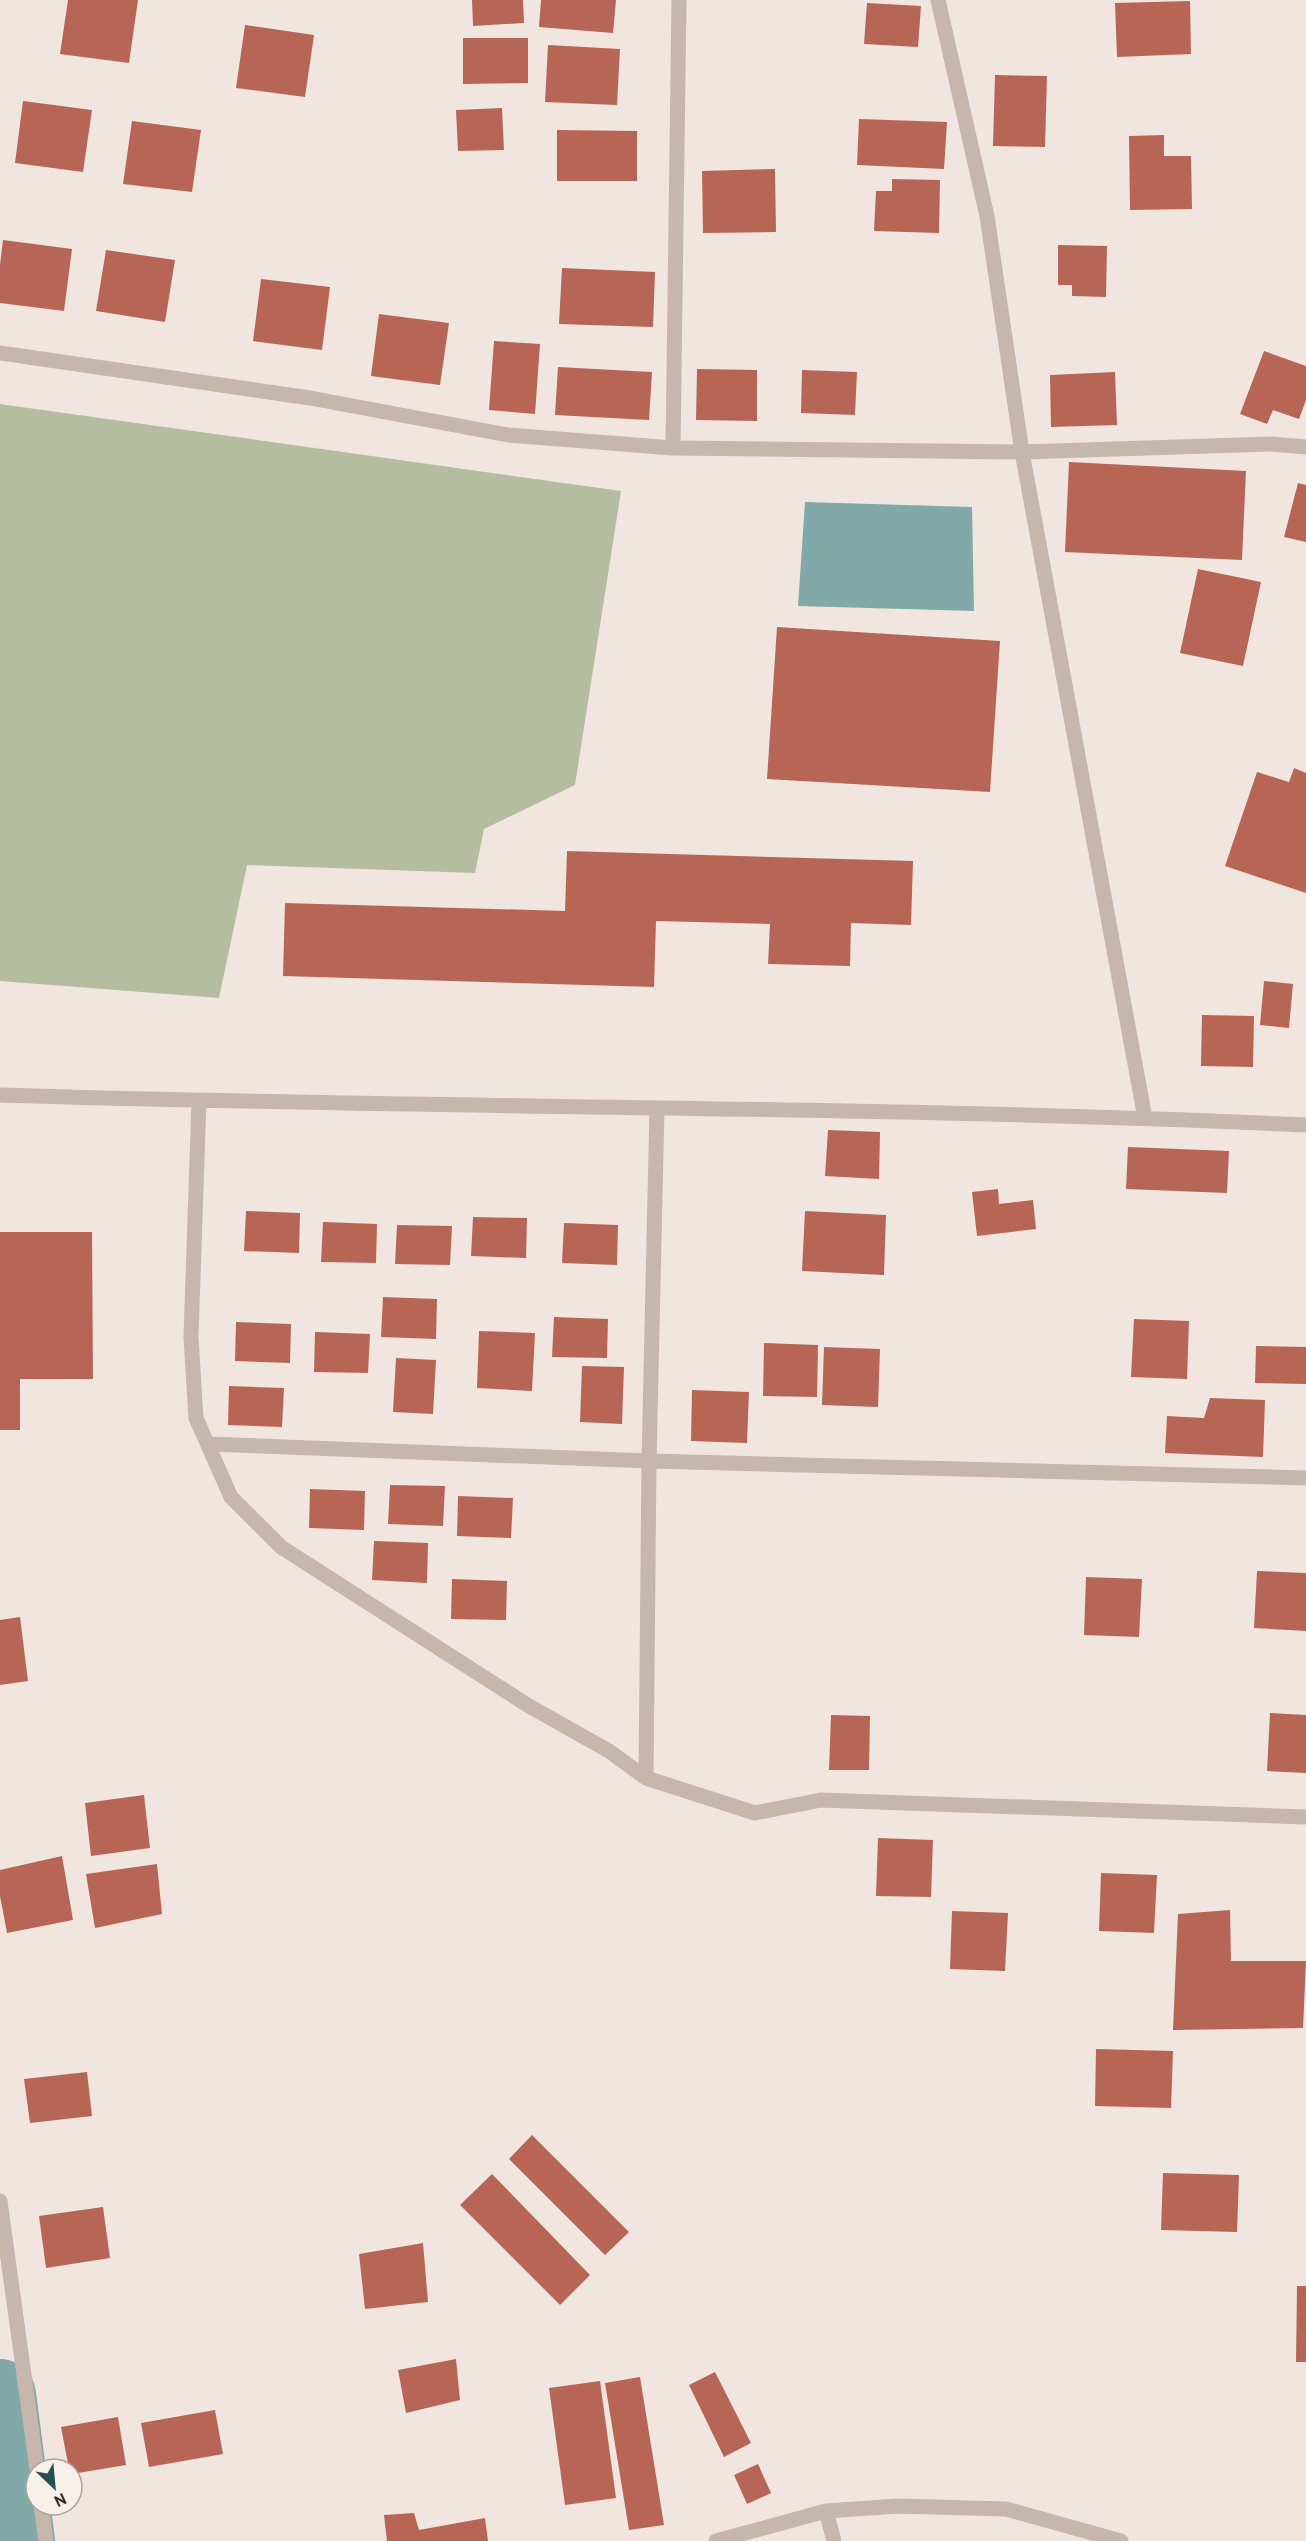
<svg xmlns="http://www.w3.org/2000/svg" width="1306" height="2541" font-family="Overpass,sans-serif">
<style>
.green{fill:#b5bda0}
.water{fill:#81a9a8}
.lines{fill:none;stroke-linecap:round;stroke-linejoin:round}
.river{stroke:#81a9a8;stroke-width:72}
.building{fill:#b76655}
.minor{stroke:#c6b6ac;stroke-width:15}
</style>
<rect width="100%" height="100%" fill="#f0e6df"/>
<path class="green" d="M0 404 621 491 575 785 484 829 475 873 247 865 219 998 0 981Z"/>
<path class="water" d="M805 502 972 507 974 611 798 606Z"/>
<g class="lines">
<path class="river" d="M0 2395 19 2541"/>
</g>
<path class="building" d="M68 0H138L129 63 60 54Z
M472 0H523L524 23 473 26Z
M541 0H616L613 33 539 27Z
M1190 1 1191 54 1117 57 1115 3Z
M867 3 921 6 918 47 864 44Z
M245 25 314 35 305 97 236 88Z
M463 38H528V83L463 84Z
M548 45 620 49 617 105 545 102Z
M995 75 1047 76 1045 147 993 146Z
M23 101 92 110 83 172 15 163Z
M502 108 504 150 458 151 456 110Z
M859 119 947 122 944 169 857 165Z
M132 121 201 130 192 192 123 184Z
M557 130 637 131V181H557Z
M1164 135V156H1191L1192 209 1130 210 1129 136Z
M775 169 776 232 703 233 702 171Z
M892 179 940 180 939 233 874 231 876 191H892Z
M3 240 72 249 64 311 0 303V265Z
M1058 245 1107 246 1106 297 1072 296V285H1058Z
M106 250 175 260 165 322 96 311Z
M562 268 655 272 653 327 559 324Z
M261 279 330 287 322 350 253 341Z
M379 314 449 323 440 385 371 376Z
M494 341 540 344 535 414 489 410Z
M1264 351 1306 366V400L1299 419 1273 410 1267 424 1240 414Z
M558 367 652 372 649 420 555 415Z
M697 369 757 370V421L696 420Z
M802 370 857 372 855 415 801 413Z
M1115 372 1117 425 1051 427 1050 375Z
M1069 462 1246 471 1242 560 1065 552Z
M1298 483 1306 485V542L1284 537Z
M1198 569 1261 582 1243 666 1180 653Z
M777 627 1000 641 990 792 767 779Z
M1294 768 1306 773V893L1225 866 1257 772 1289 782Z
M567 851 913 861 911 925 851 923 850 966 768 964 770 924 656 921 654 987 283 976 285 903 565 911Z
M1264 981 1293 984 1289 1028 1260 1025Z
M1202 1015 1254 1016 1253 1067 1201 1066Z
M828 1130 880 1132 879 1179 825 1176Z
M1128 1147 1229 1151 1227 1193 1126 1189Z
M998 1189 999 1204 1033 1200 1036 1229 977 1236 972 1192Z
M246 1211 300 1213 299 1253 244 1251Z
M805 1211 886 1215 884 1275 802 1271Z
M473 1217 527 1218 526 1258 471 1256Z
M323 1222 377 1224 376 1263 321 1262Z
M564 1223 618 1225 617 1265 562 1263Z
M397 1225 452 1226 450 1265 395 1264Z
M0 1232H92L93 1379H20V1430H0Z
M383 1297 437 1299 436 1339 381 1337Z
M554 1317 608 1319 607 1358 552 1357Z
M1134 1319 1189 1321 1187 1379 1131 1377Z
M236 1322 291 1324 290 1363 235 1361Z
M479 1331 535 1333 532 1391 477 1388Z
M315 1332 370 1334 368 1373 314 1372Z
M764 1343 818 1345 817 1397 763 1396Z
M1256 1346 1306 1347V1384L1255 1383Z
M824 1347 880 1349 878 1407 822 1405Z
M396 1358 436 1360 433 1414 393 1412Z
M582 1366 624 1367 622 1424 580 1422Z
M229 1386 284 1388 282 1427 228 1425Z
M692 1390 749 1392 747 1443 691 1441Z
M1210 1398 1265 1400 1263 1457 1165 1453 1167 1416 1204 1418Z
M390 1485 445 1486 443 1526 388 1524Z
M310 1489 365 1491 364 1530 309 1528Z
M458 1496 513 1498 511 1538 457 1536Z
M374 1541 428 1543 427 1583 372 1580Z
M1257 1571 1306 1573V1631L1254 1628Z
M1086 1577 1142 1579 1139 1637 1084 1635Z
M452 1579 507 1581 506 1620 451 1619Z
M20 1617 28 1681 0 1685V1620Z
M1270 1713 1306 1715V1773L1267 1771Z
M831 1715 870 1716 869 1770H829Z
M144 1795 150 1848 91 1856 85 1803Z
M878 1838 933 1840 931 1897 876 1896Z
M62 1856 73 1920 7 1933 0 1896V1870Z
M157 1864 162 1914 95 1928 86 1874Z
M1101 1873 1157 1875 1154 1933 1099 1931Z
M1230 1910 1231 1961H1306L1303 2028 1173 2030 1178 1914Z
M952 1911 1008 1913 1005 1971 950 1969Z
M1096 2049 1173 2051 1171 2108 1095 2106Z
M87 2072 92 2116 30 2123 24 2079Z
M532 2135 629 2232 605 2255 509 2159Z
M1163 2173 1239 2175 1237 2232 1161 2230Z
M492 2174 590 2275 560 2305 460 2205Z
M103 2207 110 2258 46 2268 39 2216Z
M423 2243 428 2302 365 2309 359 2254Z
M1297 2286H1306V2362H1296Z
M456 2359 460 2400 406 2413 398 2370Z
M715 2372 751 2443 724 2457 689 2385Z
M640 2377 664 2525 629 2530 605 2383Z
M600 2381 616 2498 565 2505 549 2388Z
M215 2410 223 2454 149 2467 141 2423Z
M118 2417 126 2465 72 2474V2469H69L61 2427Z
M758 2464 771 2493 747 2504 734 2475Z
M414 2513 419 2530 485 2518 488 2541H387L384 2515Z"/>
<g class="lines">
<path class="minor" d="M938 0 987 216 1022 452 1145 1118
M0 353 310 398 508 435 673 448 1022 452 1271 444 1306 447
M673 448 679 0
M0 1095C435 1109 871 1105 1306 1125
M199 1101 191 1337 196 1418 231 1497 281 1547 529 1706 609 1751 646 1778 755 1813 821 1800 1306 1817
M208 1444 649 1461 1306 1478
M646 1778 649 1461 657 1108
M0 2201 37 2469
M41 2505 46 2541
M826 2511 834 2541
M716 2541 826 2511 898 2506 1006 2509 1121 2541"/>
</g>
<g transform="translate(54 2487) rotate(154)"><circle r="28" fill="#f8f1eb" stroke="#aaa39e" stroke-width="1.5"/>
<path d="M0-4.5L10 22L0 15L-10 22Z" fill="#245251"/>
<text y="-9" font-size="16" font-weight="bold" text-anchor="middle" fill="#352d2a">N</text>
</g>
</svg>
